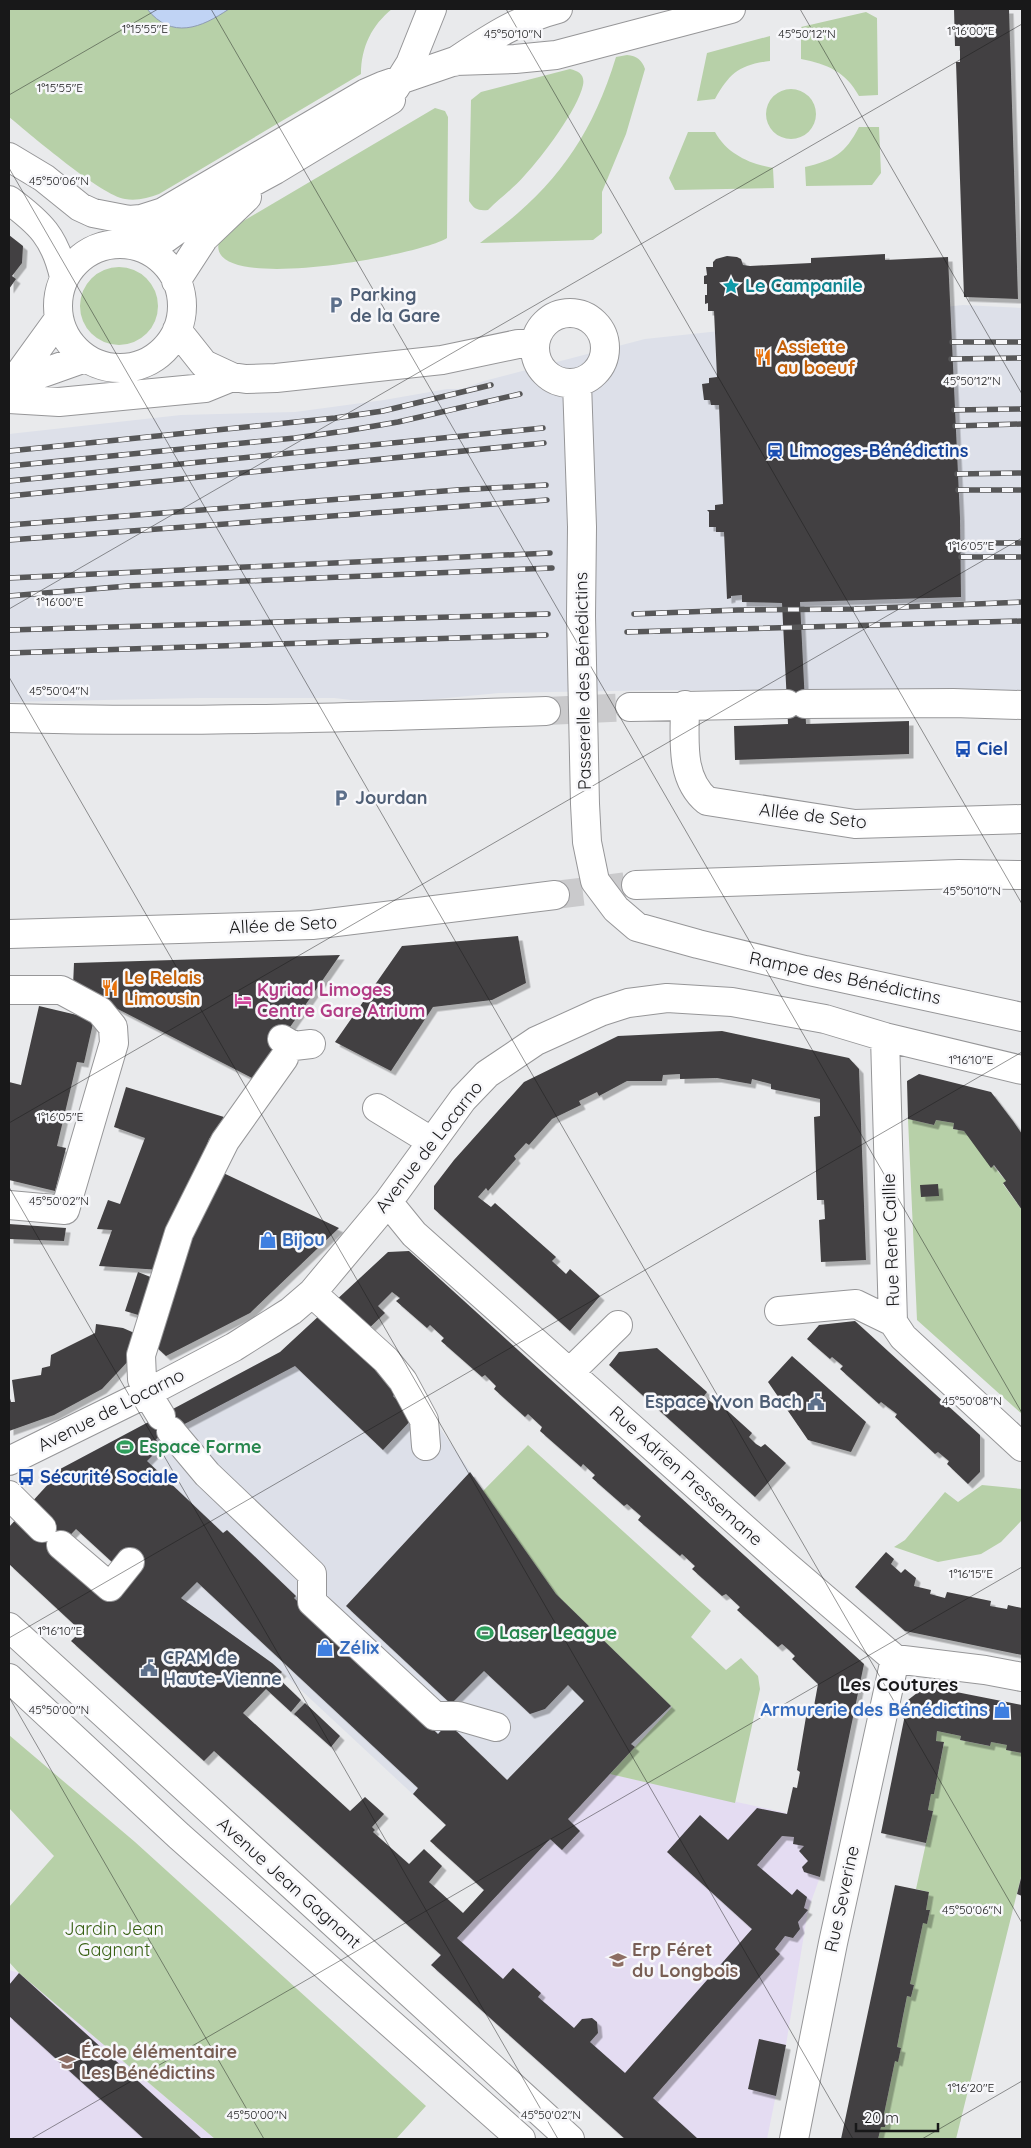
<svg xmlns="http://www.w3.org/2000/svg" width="1031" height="2148" font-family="Quicksand,sans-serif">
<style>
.built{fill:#dde0e9}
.education{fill:#e4dcf2}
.green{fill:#b7d0a8}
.water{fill:#c0d3f4;stroke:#8e9bb2}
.building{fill:#434142;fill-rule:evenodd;filter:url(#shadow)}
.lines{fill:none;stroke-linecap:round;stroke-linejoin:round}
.minor-tunnel{stroke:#cacacc;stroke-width:28;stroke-dasharray:28 14;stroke-linecap:butt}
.minor-casing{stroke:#969698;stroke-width:30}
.major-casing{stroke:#969698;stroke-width:30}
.minor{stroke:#fff;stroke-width:28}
.major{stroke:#fff;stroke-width:28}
.rail-casing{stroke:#575758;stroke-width:5.5}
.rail{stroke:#f7f7fa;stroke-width:4;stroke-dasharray:11;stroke-linecap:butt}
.ticks{fill:none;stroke:#181819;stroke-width:1;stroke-opacity:0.45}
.labels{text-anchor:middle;stroke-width:5;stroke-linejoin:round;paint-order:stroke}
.culture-label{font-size:18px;font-weight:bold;fill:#0d838f;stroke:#f7f7fa;text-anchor:start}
.service-label{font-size:18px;font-weight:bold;fill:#4e5e75;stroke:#f7f7fa;text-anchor:start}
.food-label{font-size:18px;font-weight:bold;fill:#c56008;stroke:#f7f7fa;text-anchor:start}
.transit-label{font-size:18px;font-weight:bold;fill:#164399;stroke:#f7f7fa;text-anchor:start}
.street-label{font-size:18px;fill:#181819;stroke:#f7f7fa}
.hotel-label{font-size:18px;font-weight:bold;fill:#b23c85;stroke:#f7f7fa;text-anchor:start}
.shop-label{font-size:18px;font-weight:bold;fill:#366cbe;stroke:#f7f7fa;text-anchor:start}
.leisure-label{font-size:18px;font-weight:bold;fill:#27864d;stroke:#f7f7fa;text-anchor:start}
.park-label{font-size:18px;fill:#396114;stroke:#f7f7fa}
.education-label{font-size:18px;font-weight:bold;fill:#785e54;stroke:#f7f7fa;text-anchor:start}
.neighbourhood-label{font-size:19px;font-weight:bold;fill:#181819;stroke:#f7f7fa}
.ticks-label{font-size:12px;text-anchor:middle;fill:#181819;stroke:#f7f7fa;stroke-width:5;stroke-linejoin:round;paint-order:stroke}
</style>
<defs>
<filter id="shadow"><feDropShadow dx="4.5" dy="4.5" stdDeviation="0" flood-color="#0004"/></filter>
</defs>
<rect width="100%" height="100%" fill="#e9eaec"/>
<path class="built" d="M963 305 1022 308V692L671 690 499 693 416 701 351 700 334 698H200L9 702V434L181 415 295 412 384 400 447 389H462L484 381 645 339Z
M280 1352 388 1354 556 1594 672 1707 508 1883 272 1663 181 1598 47 1476Z"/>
<path class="education" d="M610 1774 832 1823 820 1877 808 1910 786 2045 767 2139H625L431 1965Z
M9 1970 19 1973 215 2139H9Z"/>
<path class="green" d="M9 9H392C372 25 361 47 361 74L159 194C148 198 137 201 125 199 102 196 31 135 9 117Z
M866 12 877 18 878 95 859 96C846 72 827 64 801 59V27Z
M770 36V61C739 65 730 73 715 99L697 101 707 53Z
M627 55C637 56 642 60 645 69L626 134 602 192V233L593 240 480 243C551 192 590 142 616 57Z
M570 69C579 71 585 75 583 85 578 109 542 157 525 175 514 188 500 198 488 210 478 211 474 209 469 201L471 100 481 92Z
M766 114a25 25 0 1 1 50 0a25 25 0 1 1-50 0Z
M435 108 445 111 448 117 447 238C420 256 182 300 223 233Z
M859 127H879L881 173 872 185 806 186 805 167C834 160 845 154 859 127Z
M688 132H715C727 154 750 164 773 168L774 188 675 190 669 178Z
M80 306a39 39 0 1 1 78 0a39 39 0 1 1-78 0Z
M908 1119 934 1125 936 1120 954 1123 953 1129 964 1131 1006 1181 1003 1184 1022 1210V1414L917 1320Z
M528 1445 711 1611 691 1637 726 1670 741 1658 758 1676 760 1689 735 1803 610 1774 672 1707 556 1594 483 1491Z
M982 1485 1022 1489V1520L1001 1542 981 1554 938 1562 894 1547 905 1540 945 1492 958 1502Z
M937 1731 961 1736 960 1740 989 1746 991 1742 1007 1745V1750L1022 1753V1873L956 2139H878L881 2127H885L887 2116 884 2114 895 2061H898L901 2048 897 2047 907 1996 911 1997 914 1985 910 1984 923 1923H927L930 1911 926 1910 929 1892 916 1889 933 1811 928 1810 931 1794H934L944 1743 936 1741Z
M9 1735 135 1842 426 2106 396 2139H215L19 1973 9 1962V1907L54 1856 9 1808Z"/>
<path class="water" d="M147 9H229C201 28 172 40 147 9Z"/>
<path class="building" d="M954 9H1009L1018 299 964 297 956 62H960V46H955Z
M9 235 23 246 22 263 12 276 16 279 9 289Z
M885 254V260L948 257 960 517 961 597 800 602 806 724 909 721V754L735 760 734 726 788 724 782 603 742 602V595L731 596V598L727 599 724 532H716V527H709V512L707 510H715V505L723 504 719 405H711L710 400H704L702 384 709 383V378L717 377 714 311H708V303L705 304V295H707V284H704V276L707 275 706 267H713V262L716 259 727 256 737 257 741 259 743 265 750 266 811 263V258Z
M518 936 526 983 492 1000 433 1007 391 1071 335 1042 402 946Z
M340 955 254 1079 73 986 74 963Z
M39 1006 94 1019 84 1063 77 1062 57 1146 66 1148 55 1191 9 1180V1082L21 1085Z
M722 1031 849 1058 859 1069 866 1260 821 1262 819 1220 825 1219 824 1200H817L814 1117 820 1116V1099L771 1089V1084L752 1079 751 1084 717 1078 680 1079V1074L663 1075 662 1081H627L599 1096 597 1092 579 1101 581 1105 552 1119 529 1145 526 1143 514 1156 516 1159 488 1191 486 1188 478 1197 491 1207 495 1203 556 1257 552 1261 566 1274 570 1269 600 1296 570 1331 434 1209V1186L454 1160 524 1082 618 1036Z
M919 1074 991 1092 1013 1121 1022 1134V1210L1003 1183 1006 1181 994 1165 991 1168 964 1131 953 1129 954 1123 936 1120 934 1125 908 1119 907 1081Z
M126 1087 224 1117 209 1139 161 1270 99 1266 112 1230 97 1229 108 1200 120 1204 145 1138 114 1127Z
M217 1170 339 1228 250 1313 166 1356 153 1344 189 1227Z
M938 1184 939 1196 921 1197 920 1185Z
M9 1224 66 1228 64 1241 9 1239Z
M409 1251 864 1664 820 1877 804 1872 802 1867 808 1861 799 1851 804 1846 793 1844 794 1837 782 1836 757 1865 792 1895 797 1889 807 1897 804 1908 808 1910 798 1922 800 1929 793 1938 785 1936 775 1949 780 1954 653 2098 698 2139H625L431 1965 441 1955 214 1751 204 1761 71 1641 81 1631 9 1564V1527L51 1481 47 1476 280 1352 321 1314 399 1390 393 1396 414 1417 383 1450 295 1366 156 1439 160 1448 147 1461 223 1533 227 1530 296 1596 294 1598 438 1734 448 1723 507 1780 584 1701 568 1685 545 1709 530 1714 484 1671 451 1704 346 1606 470 1472 556 1594 671 1706 631 1744 635 1747 568 1819 580 1831 562 1850 550 1839 457 1938 503 1979 513 1968 541 1993 538 1997 574 2028 582 2019 592 2018 597 2022 598 2033 590 2042 625 2073 752 1929 667 1852 700 1815 728 1840 757 1808 787 1814 793 1787 797 1788 800 1772 797 1770 808 1705 814 1706 818 1684 792 1659 795 1656 789 1650 782 1644 778 1647 737 1610 740 1607 726 1594 722 1596 692 1569 695 1566 682 1554 680 1556 638 1520 641 1516 627 1504 624 1506 592 1478 595 1475 583 1464 581 1467 540 1431 542 1427 528 1414 525 1417 494 1389 496 1386 485 1375 482 1377 441 1341 444 1338 430 1325 427 1328 396 1301 400 1298 392 1292 378 1306 385 1313 365 1332 333 1303 388 1252ZM76 1529 112 1562 125 1548 142 1564 111 1598 57 1549ZM197 1582 418 1788 413 1794 446 1825 430 1841 484 1890 463 1913 429 1882 442 1866 424 1849 409 1864 373 1832 375 1830 372 1827 384 1814 365 1797 350 1811 243 1713 266 1689 291 1712 301 1700 277 1677 282 1672 272 1663 181 1598Z
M138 1272 158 1280 145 1317 125 1311Z
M855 1321 980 1435V1472L968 1484 947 1464 949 1461 938 1452 935 1454 895 1417 897 1414 881 1402 879 1404 840 1369 843 1366 832 1357 830 1359 807 1339 819 1325Z
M96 1324 123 1328 139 1335 132 1357 102 1389 54 1415 9 1431V1395L11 1402H15L12 1380 41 1375 42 1368 50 1366 51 1355 95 1333Z
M657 1348 707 1392 704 1396 717 1407 720 1404 752 1433 749 1437 756 1444 761 1447 765 1444 786 1463 755 1497 609 1365 619 1352Z
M792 1356 866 1422 851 1452 808 1440 768 1382Z
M886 1552 894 1559 891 1564 901 1573 905 1569 916 1578 914 1586 931 1590 930 1594 945 1598 947 1592 991 1601 990 1606 1007 1609 1008 1605 1022 1608V1655L905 1631 855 1587Z
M926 1686 1022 1705V1753L1006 1750 1007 1745 991 1742 990 1746 960 1740 961 1736 937 1731 936 1741 944 1742 934 1794H931L928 1810 933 1811 926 1843 881 1833 908 1700Z
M305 1703 340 1736 331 1747 294 1714Z
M1022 1874V1896L1017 1894Z
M895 1885 929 1892 926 1910H930L927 1924 923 1923 910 1984 914 1985 911 1997 907 1996 903 2016 897 2047 901 2048 898 2062 895 2061 884 2114 888 2115 885 2127H881L878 2139H841Z
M19 1973 202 2139H144L9 2016V1985Z
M759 2039 786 2045 776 2096 748 2089Z"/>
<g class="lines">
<path class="minor-tunnel" d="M546 711 630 707
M555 895 636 885"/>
<g class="minor-casing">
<path id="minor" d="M454 62C489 39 516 20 558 9
M395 88 410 64 432 9
M9 157 44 178 80 207 93 213 129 220 141 219 163 212 366 93 382 86 455 61 515 59 556 55 731 9
M9 200C40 223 55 237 64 277
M58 306a62 62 0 1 1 124 0a62 62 0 1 1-124 0Z
M140 247 162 241 216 202 275 170 391 100
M176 281 204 238 247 197
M535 348a35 35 0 1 1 70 0a35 35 0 1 1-70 0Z
M177 330 204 364 232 377 246 379 276 378 442 360 518 344H535
M577 383 582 527 581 616 585 804 587 842 595 881 616 909 637 927 698 944 805 970 1022 1017
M9 385 85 358
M11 385 58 320
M9 399 59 402 205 388 232 377
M805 704 953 703 1022 705
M685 705C685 738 679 778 707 801L855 824 1022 819
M630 707 787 704
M9 718C188 723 367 717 546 711
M636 885 959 874 1022 875
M9 934 312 925 555 895
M9 990H61L100 1011 113 1027 114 1043 65 1210 9 1205
M885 1037 893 1322 903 1337 1022 1447
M282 1039 294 1046 311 1044
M377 1108 431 1141
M388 1202 414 1234 783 1563 895 1659 985 1670 1022 1677
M312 1293 386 1360 403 1381 424 1420 426 1446
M779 1311 856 1304 893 1322
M570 1372 618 1325
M161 1416 147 1393 142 1379 141 1355 179 1233 225 1141 284 1058
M171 1431 207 1474 312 1574V1602L435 1716H458L496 1727
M9 1461 147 1393 234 1347 291 1311 312 1293 388 1202 463 1099 487 1074 536 1041 600 1012 628 1003 667 998 732 1002 825 1019 885 1037 1022 1070
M9 1495 42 1528
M61 1545 110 1587 130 1562
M794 2139 833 1943 895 1659"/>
</g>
<g class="major-casing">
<path id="major" d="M9 1627 570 2139
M9 1678 179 1836 521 2139"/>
</g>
<use href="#minor" class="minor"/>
<use href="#major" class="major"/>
<g class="rail-casing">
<path id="rail" d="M952 342H1022
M951 359 1022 358
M954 410 1022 409
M955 426 1022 424
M9 451 335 418 383 411 491 385
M9 466 295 438 345 431 398 422 520 394
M957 474 1022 473
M9 481 543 428
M958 490H1022
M9 496 544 443
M9 525 457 490 546 485
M9 540 547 500
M960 543H1022
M961 557H1022
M9 578 550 553
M9 596 128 586 552 568
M634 614 738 610 855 609 1022 602
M9 630 548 614
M627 632 1022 621
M9 653 546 635"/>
</g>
<use href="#rail" class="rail"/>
</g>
<path class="ticks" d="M211 9 1022 1413M506 9 1022 904M800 9 1022 394M9 95 158 9M9 168 1022 1923M9 609 1022 24M9 677 853 2139M9 1123 1022 538M9 1187 558 2139M9 1638 1022 1052M9 1697 264 2139M31 2139 1022 1567M922 2139 1022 2081"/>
<defs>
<g id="sight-bare" transform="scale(1.35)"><path d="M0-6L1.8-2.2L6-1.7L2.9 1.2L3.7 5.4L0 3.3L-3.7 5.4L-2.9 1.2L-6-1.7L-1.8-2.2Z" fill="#0f9aa8" stroke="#f7f7fa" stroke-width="2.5" paint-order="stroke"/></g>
<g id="parking-bare" transform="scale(1.35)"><path d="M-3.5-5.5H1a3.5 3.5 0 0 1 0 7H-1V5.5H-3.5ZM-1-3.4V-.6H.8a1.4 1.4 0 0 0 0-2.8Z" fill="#5c6f8a" stroke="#f7f7fa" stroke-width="2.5" paint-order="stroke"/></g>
<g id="restaurant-bare" transform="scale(1.35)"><path d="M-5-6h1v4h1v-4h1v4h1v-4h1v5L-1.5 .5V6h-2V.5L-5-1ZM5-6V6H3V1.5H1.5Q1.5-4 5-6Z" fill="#e8710a" stroke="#f7f7fa" stroke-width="2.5" paint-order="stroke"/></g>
<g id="station-bare" transform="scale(1.35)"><path d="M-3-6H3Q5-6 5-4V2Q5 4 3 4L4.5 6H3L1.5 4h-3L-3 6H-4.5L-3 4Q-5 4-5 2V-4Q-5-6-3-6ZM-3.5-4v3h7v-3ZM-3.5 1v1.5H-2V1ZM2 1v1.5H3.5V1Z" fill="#1a4fb4" stroke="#f7f7fa" stroke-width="2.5" paint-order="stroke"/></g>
<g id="bus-bare" transform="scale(1.35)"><path d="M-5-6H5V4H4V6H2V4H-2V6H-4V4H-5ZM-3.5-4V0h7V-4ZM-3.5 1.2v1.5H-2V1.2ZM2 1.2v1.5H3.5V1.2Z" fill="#1a4fb4" stroke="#f7f7fa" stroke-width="2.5" paint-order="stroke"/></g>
<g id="hotel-bare" transform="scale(1.35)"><path d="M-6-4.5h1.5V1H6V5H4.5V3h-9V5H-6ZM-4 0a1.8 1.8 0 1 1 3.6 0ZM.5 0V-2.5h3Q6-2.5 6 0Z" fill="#d1479c" stroke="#f7f7fa" stroke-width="2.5" paint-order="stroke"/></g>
<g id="shop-bare" transform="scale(1.35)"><path d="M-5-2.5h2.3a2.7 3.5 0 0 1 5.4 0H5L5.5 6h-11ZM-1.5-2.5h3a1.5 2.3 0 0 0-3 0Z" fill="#3f7fe0" stroke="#f7f7fa" stroke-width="2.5" paint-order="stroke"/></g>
<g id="civic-bare" transform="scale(1.35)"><path d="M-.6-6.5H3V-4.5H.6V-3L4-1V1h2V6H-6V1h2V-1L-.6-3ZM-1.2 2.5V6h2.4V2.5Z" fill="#5c6f8a" stroke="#f7f7fa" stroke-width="2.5" paint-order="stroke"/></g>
<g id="stadium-bare" transform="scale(1.35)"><path d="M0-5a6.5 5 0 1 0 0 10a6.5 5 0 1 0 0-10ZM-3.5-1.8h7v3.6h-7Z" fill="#2e9e5b" stroke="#f7f7fa" stroke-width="2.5" paint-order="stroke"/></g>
<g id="university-bare" transform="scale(1.35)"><path d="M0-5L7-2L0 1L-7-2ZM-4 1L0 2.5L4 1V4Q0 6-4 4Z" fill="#8d6e63" stroke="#f7f7fa" stroke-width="2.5" paint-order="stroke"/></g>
<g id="school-bare" transform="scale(1.35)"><path d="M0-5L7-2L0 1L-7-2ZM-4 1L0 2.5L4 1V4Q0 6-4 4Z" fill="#8d6e63" stroke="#f7f7fa" stroke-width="2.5" paint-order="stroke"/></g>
</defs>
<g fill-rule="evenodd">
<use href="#sight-bare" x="731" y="286"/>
<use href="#parking-bare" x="336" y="305"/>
<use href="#restaurant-bare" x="763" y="357"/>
<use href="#station-bare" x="775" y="451"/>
<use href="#bus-bare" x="963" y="749"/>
<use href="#parking-bare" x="341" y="798"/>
<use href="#restaurant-bare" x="110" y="988"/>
<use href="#hotel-bare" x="243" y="1000"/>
<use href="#shop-bare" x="268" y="1240"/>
<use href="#civic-bare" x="816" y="1402"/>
<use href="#stadium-bare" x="125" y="1447"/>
<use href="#bus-bare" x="26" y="1477"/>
<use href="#stadium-bare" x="485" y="1633"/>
<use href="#shop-bare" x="325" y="1648"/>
<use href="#civic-bare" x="149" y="1668"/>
<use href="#shop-bare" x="1002" y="1710"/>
<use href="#university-bare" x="618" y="1960"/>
<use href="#school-bare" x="67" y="2062"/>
</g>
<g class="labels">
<g class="culture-label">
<text x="745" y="292">Le Campanile</text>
</g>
<g class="service-label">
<text x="350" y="301">Parking<tspan x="350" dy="21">de la Gare</tspan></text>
<text x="355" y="804">Jourdan</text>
<text x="802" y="1408" text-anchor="end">Espace Yvon Bach</text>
<text x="163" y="1664">CPAM de<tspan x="163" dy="21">Haute-Vienne</tspan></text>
</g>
<g class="food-label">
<text x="777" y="353">Assiette<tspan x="777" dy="21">au boeuf</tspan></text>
<text x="124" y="984">Le Relais<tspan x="124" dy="21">Limousin</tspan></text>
</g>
<g class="transit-label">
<text x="789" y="457">Limoges-Bénédictins</text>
<text x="977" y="755">Ciel</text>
<text x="40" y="1483">Sécurité Sociale</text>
</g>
<g class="street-label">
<text transform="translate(583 681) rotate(-91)" y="6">Passerelle des Bénédictins</text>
<text transform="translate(813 816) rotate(7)" y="6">Allée de Seto</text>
<text transform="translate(283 925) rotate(-3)" y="6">Allée de Seto</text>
<text transform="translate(845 978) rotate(12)" y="6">Rampe des Bénédictins</text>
<text transform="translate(429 1147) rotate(-52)" y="6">Avenue de Locarno</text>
<text transform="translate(891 1240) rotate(-92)" y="6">Rue René Caillie</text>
<text transform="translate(111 1410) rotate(-27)" y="6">Avenue de Locarno</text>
<text transform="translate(686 1476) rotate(42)" y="6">Rue Adrien Pressemane</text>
<text transform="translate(289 1883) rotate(42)" y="6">Avenue Jean Gagnant</text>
<text transform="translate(842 1899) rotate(-78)" y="6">Rue Severine</text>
</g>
<g class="hotel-label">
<text x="257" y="996">Kyriad Limoges<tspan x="257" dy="21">Centre Gare Atrium</tspan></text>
</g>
<g class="shop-label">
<text x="282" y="1246">Bijou</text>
<text x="339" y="1654">Zélix</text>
<text x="988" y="1716" text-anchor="end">Armurerie des Bénédictins</text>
</g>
<g class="leisure-label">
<text x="139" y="1453">Espace Forme</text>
<text x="499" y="1639">Laser League</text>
</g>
<g class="park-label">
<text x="114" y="1935">Jardin Jean<tspan x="114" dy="21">Gagnant</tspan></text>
</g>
<g class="education-label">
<text x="632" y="1956">Erp Féret<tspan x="632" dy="21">du Longbois</tspan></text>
<text x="81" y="2058">École élémentaire<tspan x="81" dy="21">Les Bénédictins</tspan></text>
</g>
<g class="neighbourhood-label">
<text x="899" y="1691">Les Coutures</text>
</g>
</g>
<g class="ticks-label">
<text x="145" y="33">1°15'55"E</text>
<text x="971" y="35">1°16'00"E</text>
<text x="513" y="38">45°50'10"N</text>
<text x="807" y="38">45°50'12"N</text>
<text x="60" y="92">1°15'55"E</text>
<text x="59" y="185">45°50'06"N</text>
<text x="972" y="385">45°50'12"N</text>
<text x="971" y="550">1°16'05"E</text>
<text x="60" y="606">1°16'00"E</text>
<text x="59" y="695">45°50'04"N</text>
<text x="972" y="895">45°50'10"N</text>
<text x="971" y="1064">1°16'10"E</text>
<text x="60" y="1121">1°16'05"E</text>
<text x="59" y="1205">45°50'02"N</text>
<text x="972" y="1405">45°50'08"N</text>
<text x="971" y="1578">1°16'15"E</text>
<text x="60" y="1635">1°16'10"E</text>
<text x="59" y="1714">45°50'00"N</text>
<text x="972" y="1914">45°50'06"N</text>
<text x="971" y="2092">1°16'20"E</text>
<text x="257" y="2119">45°50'00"N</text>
<text x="551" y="2119">45°50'02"N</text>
</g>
<rect width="1031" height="2148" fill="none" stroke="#181819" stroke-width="20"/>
<path d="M856 2123v8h82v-8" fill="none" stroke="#181819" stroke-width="2.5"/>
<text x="864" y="2123" font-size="15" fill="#181819" stroke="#f7f7fa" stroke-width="4" paint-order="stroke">20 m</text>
</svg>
